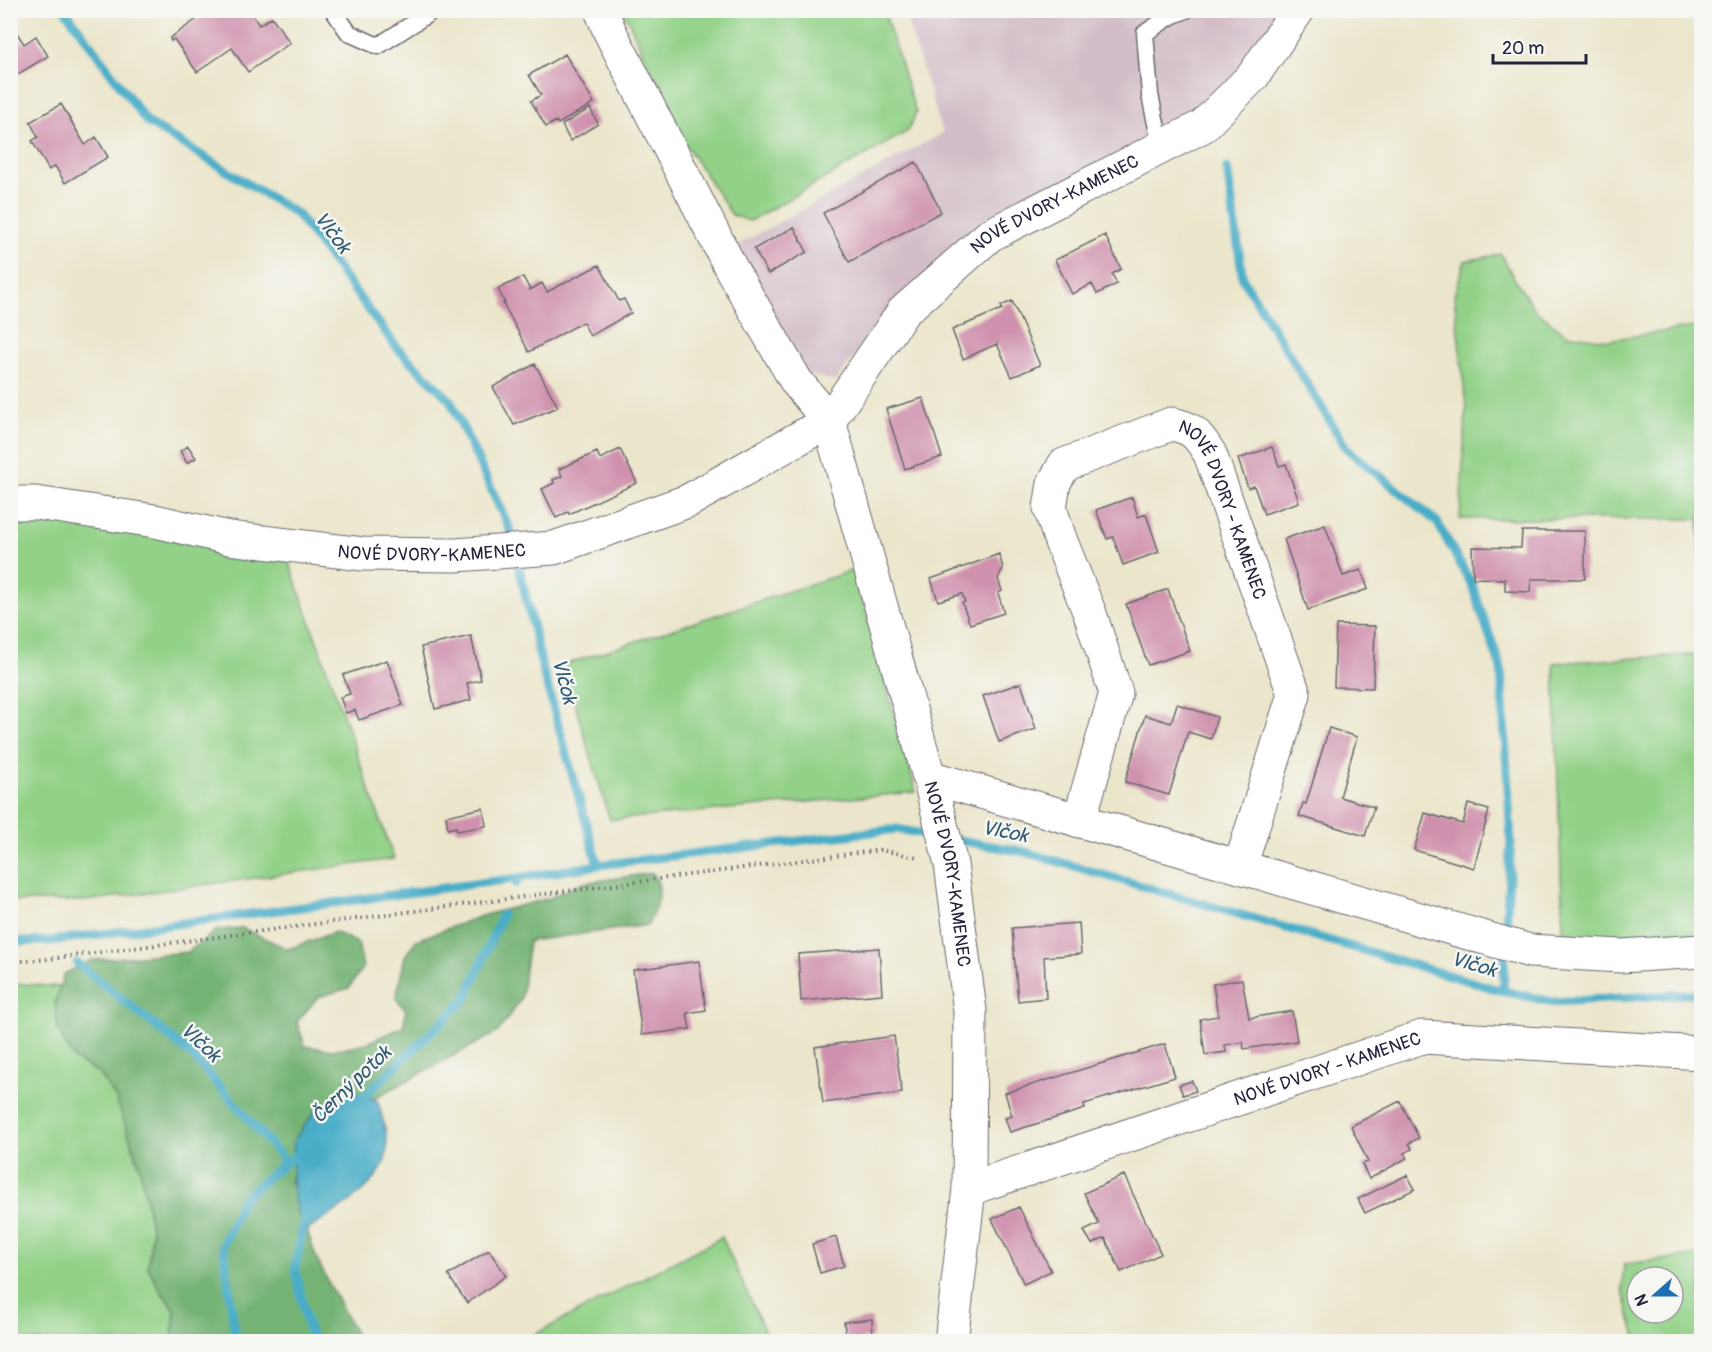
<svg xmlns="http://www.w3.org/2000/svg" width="1712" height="1352" font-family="Pangolin,sans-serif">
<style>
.industrial{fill:#d2bdc8}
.green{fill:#92d187;stroke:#5a7a61;stroke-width:1.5;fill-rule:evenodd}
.forest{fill:#75b374;stroke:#4c6a58;stroke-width:1.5}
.water{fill:#49adc8;stroke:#366882;stroke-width:1.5}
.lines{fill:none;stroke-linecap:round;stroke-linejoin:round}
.stream{stroke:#49adc8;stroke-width:9}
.building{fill:#cf91ad}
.service-casing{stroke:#68676d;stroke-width:19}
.minor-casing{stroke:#68676d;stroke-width:35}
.path{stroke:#68676d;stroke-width:4;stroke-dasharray:1.5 4.5;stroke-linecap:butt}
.service{stroke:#fff;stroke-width:16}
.minor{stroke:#fff;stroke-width:33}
.labels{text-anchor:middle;stroke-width:5;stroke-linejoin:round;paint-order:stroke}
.street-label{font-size:18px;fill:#22223b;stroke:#f6f6f2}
.water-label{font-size:20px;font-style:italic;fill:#325a73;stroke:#f6f6f2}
</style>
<rect width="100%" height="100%" fill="#f6f6f2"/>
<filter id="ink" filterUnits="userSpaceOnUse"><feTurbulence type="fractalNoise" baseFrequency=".0167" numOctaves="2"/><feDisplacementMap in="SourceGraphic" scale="12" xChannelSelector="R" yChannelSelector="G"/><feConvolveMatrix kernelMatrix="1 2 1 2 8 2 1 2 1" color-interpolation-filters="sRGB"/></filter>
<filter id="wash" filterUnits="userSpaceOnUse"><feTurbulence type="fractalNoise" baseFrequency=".008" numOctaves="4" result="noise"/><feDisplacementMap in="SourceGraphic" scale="24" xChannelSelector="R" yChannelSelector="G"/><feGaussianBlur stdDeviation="1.35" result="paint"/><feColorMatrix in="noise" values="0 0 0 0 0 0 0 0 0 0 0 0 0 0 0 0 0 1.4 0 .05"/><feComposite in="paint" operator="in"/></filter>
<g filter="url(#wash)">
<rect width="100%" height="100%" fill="#ebe6cb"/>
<path class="industrial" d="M904 11H1284L1255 61 1203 109 897 301 835 381 800 373 732 248 943 133Z"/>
<path class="green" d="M624 11H884L916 113 908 131 750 221 732 215 680 136Z
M1501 254 1515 280 1536 311 1566 334 1608 340 1701 326V605L1699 519H1460L1466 407 1454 295 1465 261Z
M10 514 286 554 394 859 85 901H11Z
M854 570 916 792 610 820 563 665Z
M1701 654V939L1587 943 1563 933 1554 663Z
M10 983 60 987 55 1004 74 1059 99 1073 116 1098 140 1168 152 1232 148 1267 160 1290 175 1310 172 1341H11Z
M722 1237 769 1341H522Z
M1701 1255V1341H1637L1622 1288 1624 1264ZM1637 1277H1673V1313H1637Z"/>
<path class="forest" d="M653 873C666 893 656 905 648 925L529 941 521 999 498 1032 354 1109 290 1180 317 1260 359 1341H172L175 1310 160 1290 148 1267 152 1232 140 1168 116 1098 99 1073 74 1059 58 1031 55 1004 64 974 92 960 188 952 217 930 242 928 288 949 335 932 358 943 363 967 349 988 318 997 297 1022 305 1046 332 1050 367 1043 403 1027 406 1011 396 998 405 956 416 940 484 915 550 898 582 883Z"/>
<path class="water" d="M348 1089 378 1101C382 1118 390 1139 386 1156 380 1188 328 1216 303 1233L295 1203 292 1182 294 1140 316 1110Z"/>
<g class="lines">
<path class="stream" d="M65 10 147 122 297 214 398 349 450 400 511 532
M1227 168 1243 279 1347 449 1437 522 1472 585 1501 668 1511 840 1506 929
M518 562 542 667 598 865
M952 839 1025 852 1503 991 1553 1002 1702 993
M516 883 518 878 598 865 897 829 939 837
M10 942 49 941 518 878
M77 963 192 1055 286 1162
M1503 991 1505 952
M357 1103 465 1000 502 915
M304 1219 295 1268 308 1328 315 1342
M236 1342 223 1244 243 1198 286 1162 303 1150"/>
</g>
<g id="blocks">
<path class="building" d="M210 10H249L259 25 272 17 290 43 248 72 232 48 197 72 174 39 171 41 170 38Z
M10 22 24 44 36 36 48 56 10 79Z
M565 54 594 103 558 124 556 121 546 127 531 101 541 95 529 75Z
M61 104 85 145 96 137 108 157 65 183 55 166 49 170 32 141 38 137 30 122Z
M590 108 598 124 570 141 562 125Z
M916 162 941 212 849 262 823 213Z
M794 227 807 252 768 274 754 249Z
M1105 235 1121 269 1112 274 1117 284 1097 294 1092 284 1072 294 1055 260Z
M599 265 619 301 624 299 631 313 590 336 583 322 529 352 503 303H505L498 289 523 277 530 290 542 283 547 292Z
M1012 301 1040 365 1012 377 997 344 963 359 952 330 1002 309 1001 306Z
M535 364 558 407 514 425 493 387Z
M923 398 942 457 905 469 886 409Z
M188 446 196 458 187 463 180 451Z
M1272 447 1279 466 1286 464 1299 502 1264 514 1254 486 1248 488 1238 459Z
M620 449 637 483 569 514 568 512 556 518 542 489 554 483 553 480 562 476 559 469 597 452 600 459Z
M1132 497 1138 517 1146 514 1159 552 1123 565 1113 537 1107 539 1096 510Z
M1325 525 1343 576 1361 570 1368 589 1308 610 1284 539Z
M1522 531H1585V579H1531L1530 592 1505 591V579L1473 578 1472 547 1521 548Z
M999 554 1003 568 998 579 1002 591 998 593 1004 613 970 624 962 603 965 602 962 594 938 601 931 579Z
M1168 589 1190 651 1148 665 1126 604Z
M1336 625 1375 626 1373 688 1334 687Z
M471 636 481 680 467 683 471 700 435 709 421 647Z
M387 660 403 705 359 720 355 710 346 713 340 697 350 694 343 675Z
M1021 683 1036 729 999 742 983 696Z
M1177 704 1217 717 1211 739 1188 732 1169 795 1125 782 1145 715 1171 723Z
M1329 728 1357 737 1340 797 1374 807 1365 836 1299 816 1303 803 1306 804Z
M1468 804 1489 810 1474 868 1414 850 1425 813 1463 824Z
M483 808 486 826 457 831 456 827 448 829 446 816Z
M1079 923 1081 954 1044 957 1046 998 1018 1001 1012 928Z
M879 948 882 994 801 1001 798 954Z
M699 961 706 1010 687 1013 690 1029 642 1035 633 970Z
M1242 979 1249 1018 1292 1011 1297 1041 1244 1049 1243 1042 1225 1045 1226 1052 1205 1055 1200 1019 1218 1016 1213 984Z
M894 1036 902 1093 823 1103 815 1047Z
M1165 1044 1175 1077 1084 1104 1085 1109 1010 1132 1005 1118 1012 1116 1005 1093Z
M1192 1081 1196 1091 1183 1095 1179 1085Z
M1400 1101 1419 1138 1409 1143 1412 1149 1404 1153 1407 1158 1369 1179 1362 1164 1368 1162 1351 1126Z
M1124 1175 1161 1254 1121 1272 1105 1238 1092 1244 1084 1231 1099 1224 1084 1193Z
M1407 1175 1415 1189 1365 1213 1358 1199Z
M1019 1207 1051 1271 1024 1284 992 1219Z
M836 1237 844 1266 820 1273 812 1244Z
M489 1250 506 1276 467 1303 448 1275Z
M872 1319 873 1338 862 1339V1342H840L846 1339 844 1322Z"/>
</g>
</g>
<g filter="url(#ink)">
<use href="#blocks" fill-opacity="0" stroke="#68676d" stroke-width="1.5"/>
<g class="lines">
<g class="service-casing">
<path id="service" d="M333 10 349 33 378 46 434 10
M1161 147 1150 95 1145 33 1171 16 1186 10"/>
</g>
<g class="minor-casing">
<g id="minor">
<path id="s1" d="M601 10 610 32 733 272 796 381 829 421 929 777 951 864 970 1011 969 1189 951 1342"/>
<path id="s2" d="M10 503H36L155 521 229 538 363 554 455 555 554 548 688 501 829 421 903 312 990 235 1203 126 1253 76 1298 10"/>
<path d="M929 777 1530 951 1621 956 1702 951"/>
<path id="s3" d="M1079 821 1116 693 1090 614 1060 539 1050 508 1054 483 1064 465 1171 424C1194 428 1198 435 1210 454L1294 694 1240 867"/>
<path id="s4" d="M969 1189 1422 1037 1702 1053"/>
</g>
</g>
<path class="path" d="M10 962 49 959 880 850 917 857"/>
<use href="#service" class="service"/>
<use href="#minor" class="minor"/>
</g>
</g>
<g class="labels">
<g class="street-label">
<text dy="6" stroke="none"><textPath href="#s2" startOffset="1172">NOVÉ DVORY-KAMENEC</textPath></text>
<text dy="6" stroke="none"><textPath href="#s3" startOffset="597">NOVÉ DVORY - KAMENEC</textPath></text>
<text dy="6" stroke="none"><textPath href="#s2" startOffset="426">NOVÉ DVORY-KAMENEC</textPath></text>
<text dy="6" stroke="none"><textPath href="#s1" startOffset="940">NOVÉ DVORY-KAMENEC</textPath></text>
<text dy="6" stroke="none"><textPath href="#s4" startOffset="378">NOVÉ DVORY - KAMENEC</textPath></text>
</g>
<g class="water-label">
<text transform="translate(333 232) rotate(53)" y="7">Vlčok</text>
<text transform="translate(565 681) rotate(75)" y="7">Vlčok</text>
<text transform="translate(1005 831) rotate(11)" y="7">Vlčok</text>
<text transform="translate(1474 964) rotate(16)" y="7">Vlčok</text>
<text transform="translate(201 1042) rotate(43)" y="7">Vlčok</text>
<text transform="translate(351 1084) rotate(-44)" y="7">Černý potok</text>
</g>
</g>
<rect width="1712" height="1352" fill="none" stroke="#f6f6f2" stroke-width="36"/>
<g transform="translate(1655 1295) rotate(249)"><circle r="28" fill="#f6f6f2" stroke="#a1a1a9" stroke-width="1.5"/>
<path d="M0-4.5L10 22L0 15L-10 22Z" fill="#1f6fb2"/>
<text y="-9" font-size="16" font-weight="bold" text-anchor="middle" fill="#22223b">N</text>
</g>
<path d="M1493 54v9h93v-9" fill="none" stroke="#22223b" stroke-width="3"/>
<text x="1502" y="54" font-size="18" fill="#22223b" stroke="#f6f6f2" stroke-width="4.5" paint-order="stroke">20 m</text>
</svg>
